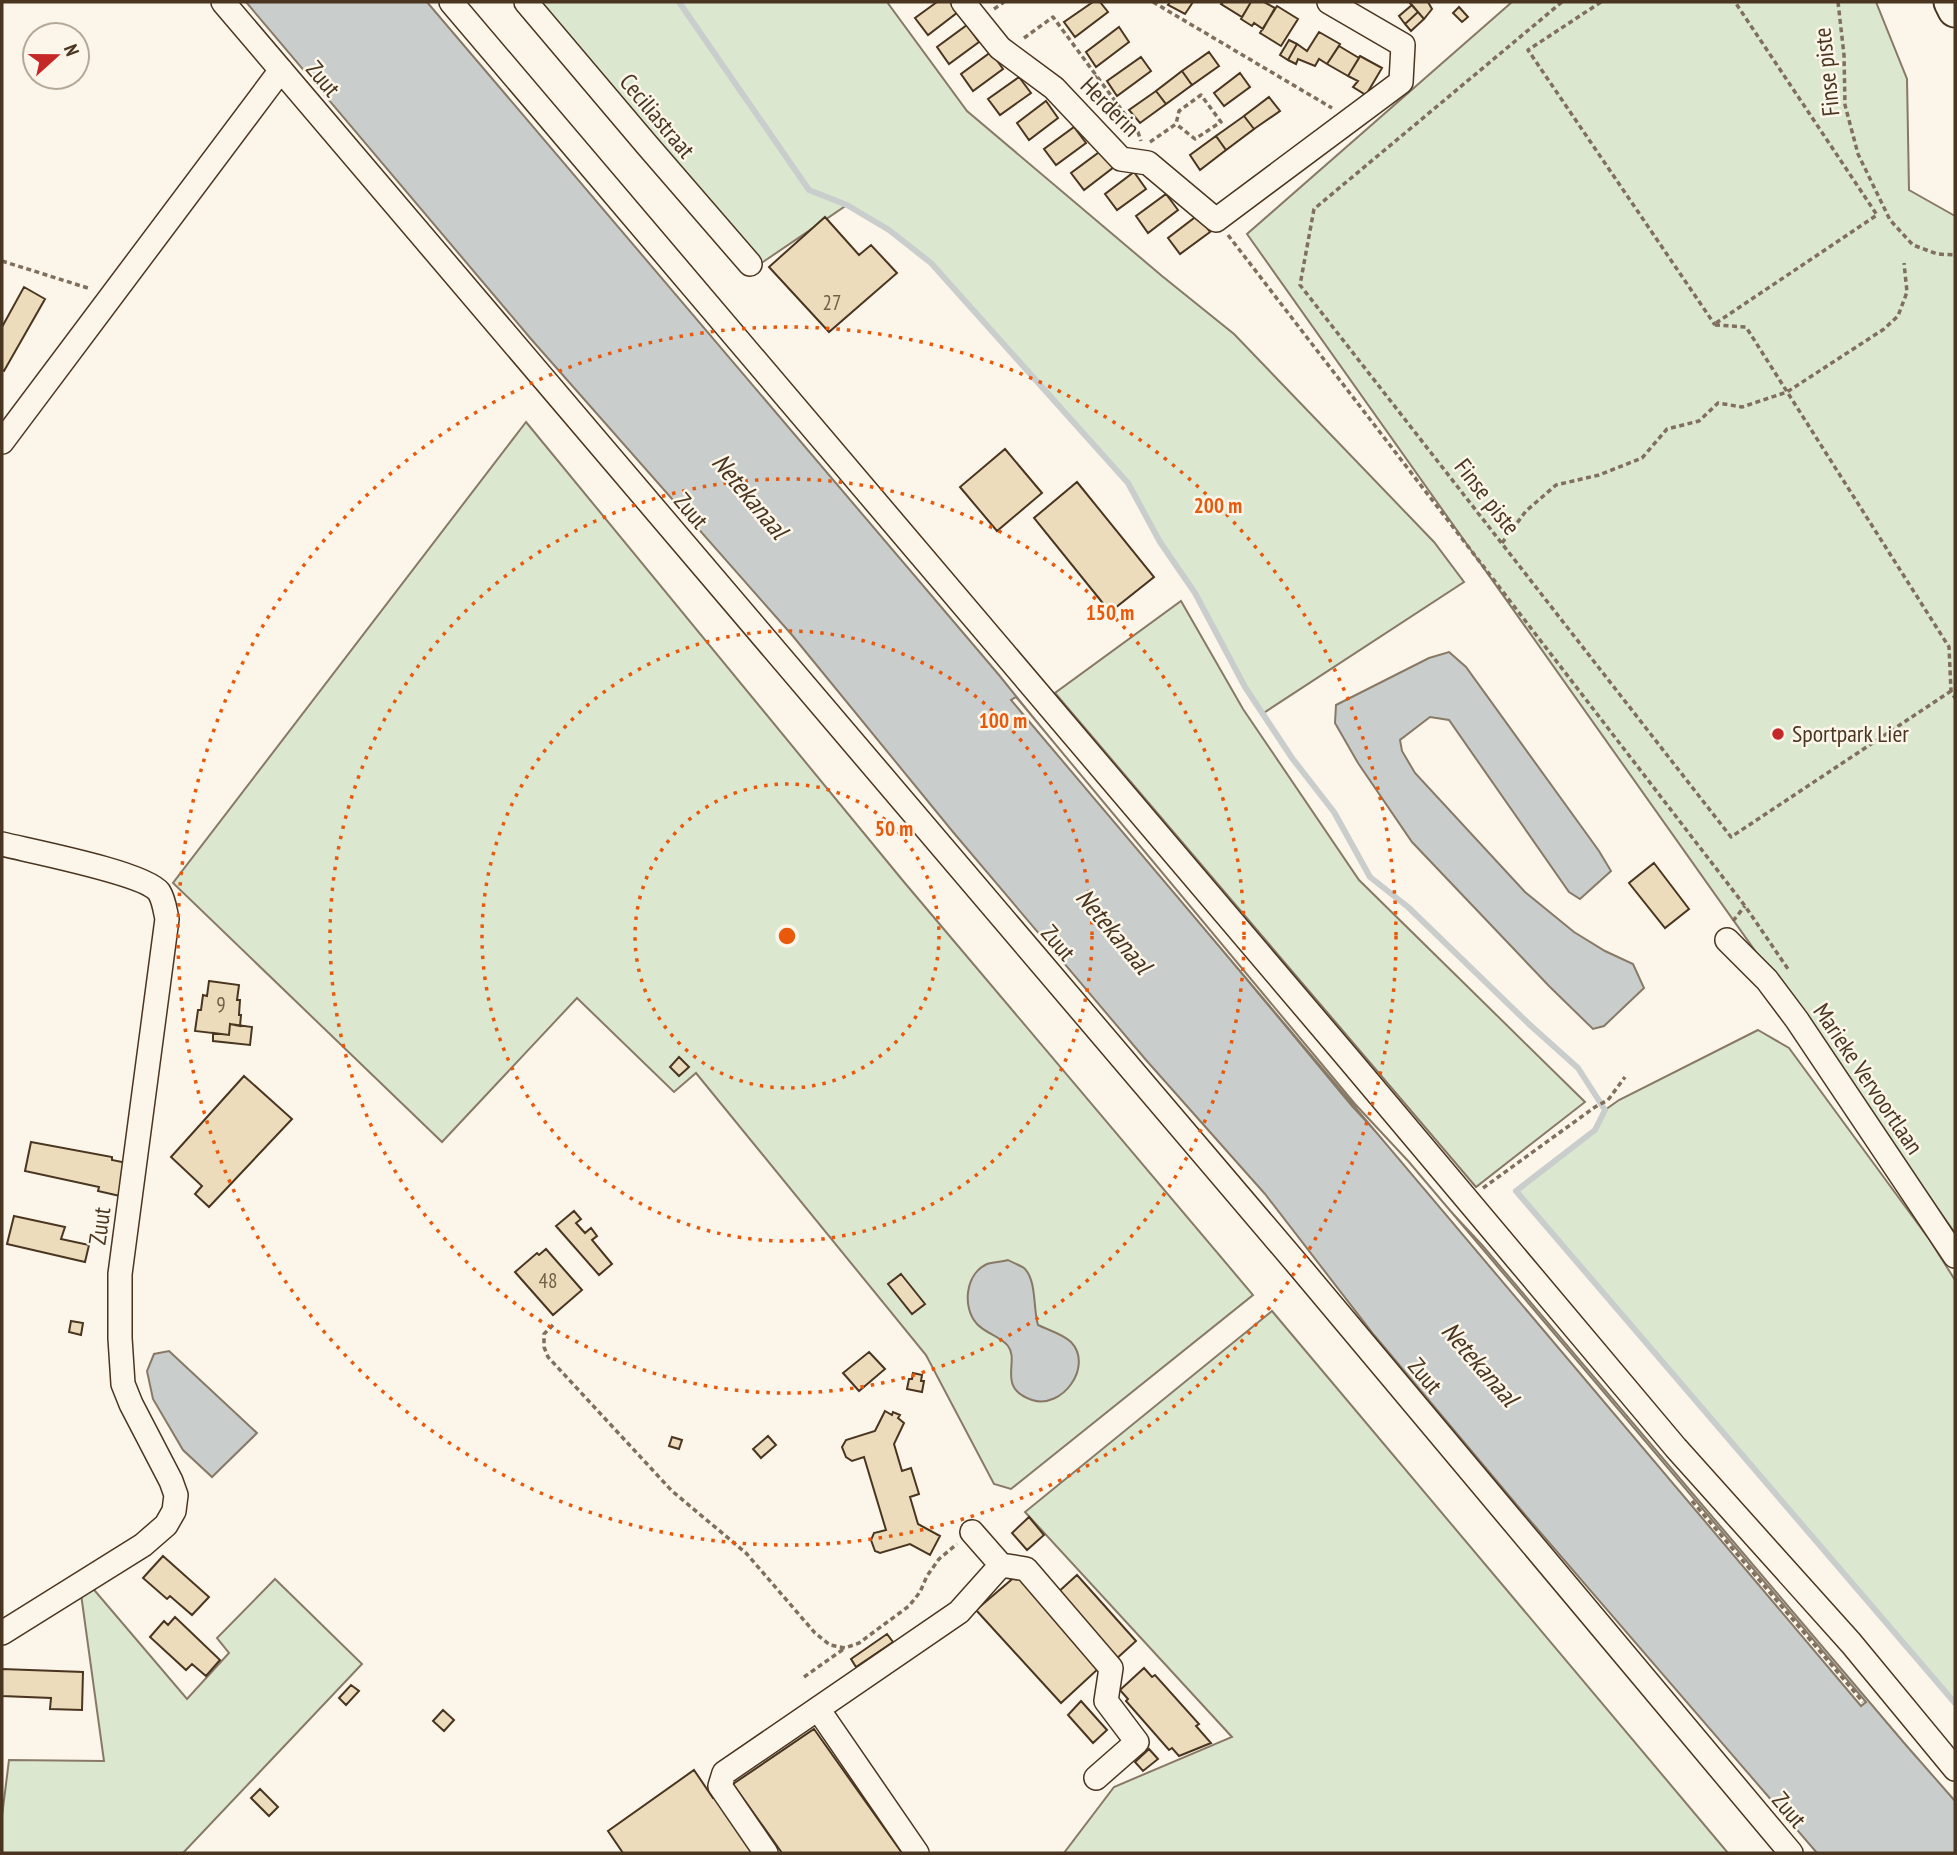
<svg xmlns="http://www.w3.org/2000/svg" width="1957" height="1855" font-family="'PT Sans Narrow',sans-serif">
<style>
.green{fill:#dce7d0;stroke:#887966;stroke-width:2}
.water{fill:#c9cecd;stroke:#887966;stroke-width:2}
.pier{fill:#fbf6e9;stroke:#887966;stroke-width:2}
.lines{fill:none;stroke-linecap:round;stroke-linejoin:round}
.stream{stroke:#c9cecd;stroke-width:6}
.building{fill:#ecdcbc;stroke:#4a3520;stroke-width:2}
.minor-casing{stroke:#4a3520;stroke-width:26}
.highway-casing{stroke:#4a3520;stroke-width:37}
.path{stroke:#7f6f5c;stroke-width:3.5;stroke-dasharray:5 3.5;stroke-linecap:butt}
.minor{stroke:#fbf6e9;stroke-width:23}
.highway{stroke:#fbf6e9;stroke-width:33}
.ring{fill:none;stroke:#e8590c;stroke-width:3.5;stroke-dasharray:3.5 7}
.poi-dot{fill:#c62828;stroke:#fbf6e9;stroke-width:2.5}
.labels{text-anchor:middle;stroke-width:5;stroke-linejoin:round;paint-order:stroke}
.number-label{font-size:21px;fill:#725f47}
.street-label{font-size:24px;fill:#4a3520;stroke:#fbf6e9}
.poi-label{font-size:24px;fill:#4a3520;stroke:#fbf6e9;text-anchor:start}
.water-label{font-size:26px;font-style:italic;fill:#4a3520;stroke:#fbf6e9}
.centre{fill:#e8590c;stroke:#fbf6e9;stroke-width:3.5}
.ring-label{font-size:21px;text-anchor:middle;font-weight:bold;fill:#e8590c;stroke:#fbf6e9;stroke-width:5;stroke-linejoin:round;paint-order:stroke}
</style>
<rect width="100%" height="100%" fill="#fbf6e9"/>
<path class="green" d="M530 2H887L967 111 1162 276 1234 334 1434 542 1464 582 1262 714 1245 687 1195 593 1160 542 1128 483 931 263 889 230 847 205 760 264Z
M1512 2H1876L1907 79 1909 190 1955 216V1233L1247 234Z
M526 422 904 882 1253 1295 1011 1489 994 1484 926 1355 696 1073 674 1092 577 998 442 1142 173 883Z
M1181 601 1243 709 1359 880 1585 1102 1476 1187 1055 693Z
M1758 1030 1789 1048 1929 1239 1955 1280V1703L1516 1191 1595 1130 1605 1110 1619 1100Z
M1272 1311 1728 1853H1064L1114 1787 1232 1737 1025 1512Z
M275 1579 362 1664 183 1853H2V1816L9 1760 104 1761 81 1594 90 1585 187 1699 229 1653 217 1638Z"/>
<path class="water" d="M246 2H427L999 675 1152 865 1352 1106 1482 1245 1905 1744 1955 1801V1853H1817L1521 1510 1374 1335 1265 1194 1146 1060 953 832 792 635 531 339Z
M1449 652 1466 667 1599 851 1611 871 1580 899 1569 892 1449 720 1430 717 1400 740 1402 751 1415 773 1525 892 1574 932 1605 951 1633 964 1644 988 1604 1026 1593 1029 1549 986 1412 842 1358 763 1335 723 1336 705 1429 658Z
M1008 1260C1013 1263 1020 1265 1024 1268 1037 1280 1033 1310 1038 1325 1048 1330 1063 1334 1071 1342 1094 1366 1062 1410 1032 1400 996 1388 1020 1361 1008 1346 1001 1337 985 1333 977 1324 962 1308 965 1274 987 1264 993 1262 1001 1262 1008 1260Z
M169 1351 257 1433 212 1477 183 1450 153 1399 147 1371 154 1354Z"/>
<path class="pier" d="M1016 697 1355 1104 1409 1162 1866 1702 1861 1706 1011 700Z"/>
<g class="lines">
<path class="stream" d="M679 2 809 190 847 205 889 230 931 263 1128 483 1160 542 1195 593 1245 687 1292 758 1334 812 1370 877 1408 907 1530 1025 1578 1068 1605 1110 1595 1130 1516 1191 1955 1703"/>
</g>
<path class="building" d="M937 2H950L958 12 928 35 915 18Z
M1093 2H1100L1108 12 1075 37 1064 22Z
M1170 2H1193L1185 14 1168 5Z
M1223 2H1251L1242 17 1221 4Z
M1251 2H1264L1275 8 1263 29 1254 23 1252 26 1241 19Z
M1409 2H1428L1432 9 1424 19Z
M1412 5 1418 12 1405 24 1399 16Z
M1277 6 1298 19 1281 46 1260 33Z
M1459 7 1468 17 1462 22 1453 13Z
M1418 12 1424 19 1411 31 1405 24Z
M967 25 979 42 949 64 937 47Z
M1119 27 1129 42 1096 67 1086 52Z
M1319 32 1340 44 1327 64 1319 59 1315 66 1298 59 1296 64 1288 60 1297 44 1307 51Z
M1289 40 1297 44 1288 60 1280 55Z
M1339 46 1359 58 1348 76 1327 64Z
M991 52 1003 69 973 91 961 74Z
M1209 52 1219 66 1192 85 1182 71Z
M1360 56 1382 68 1366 95 1353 87 1358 81 1348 76Z
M1141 57 1151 71 1117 96 1107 81Z
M1182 71 1192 85 1166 104 1156 91Z
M1240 73 1250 87 1224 106 1214 93Z
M1019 77 1031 93 1000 115 988 99Z
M1156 91 1166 104 1140 123 1129 110Z
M1269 97 1280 111 1254 129 1244 116Z
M1046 101 1058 118 1029 140 1017 123Z
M1244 116 1254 129 1226 150 1216 136Z
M1074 127 1086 143 1056 165 1044 149Z
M1216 136 1226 150 1200 170 1190 155Z
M1102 150 1114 167 1084 190 1071 173Z
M1134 172 1146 189 1117 210 1105 194Z
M1166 194 1178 210 1148 233 1136 216Z
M1198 215 1210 232 1180 254 1168 238Z
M825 217 859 255 871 245 897 273 829 332 769 267Z
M24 287 45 299 4 371 2 370V327Z
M1005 449 1042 493 997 531 960 487Z
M1077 482 1154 577 1110 612 1034 518Z
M1654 863 1689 909 1665 928 1629 883Z
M209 981 239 985 237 1000H240L239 1015H241L240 1026 230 1024 229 1035 195 1031 198 1010H201L203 995 207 996Z
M230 1024 252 1027 250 1045 213 1041V1033L229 1035Z
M679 1057 689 1067 679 1076 670 1067Z
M244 1076 292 1119 209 1207 195 1194 202 1186 171 1157Z
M31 1142 112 1157V1160L127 1163 120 1196 98 1191 99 1187 25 1171Z
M574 1211 581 1219 576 1223 585 1233 591 1228 597 1236 592 1240 612 1264 599 1275 556 1226Z
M14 1216 65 1227 61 1239 89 1245 85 1262 7 1244Z
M546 1249 582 1290 553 1315 515 1272 537 1253 539 1255Z
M901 1274 925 1304 912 1314 888 1284Z
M71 1321 83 1323 81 1335 69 1332Z
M869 1352 885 1369 859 1391 843 1373Z
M913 1373 922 1375 921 1381H924L922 1392 907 1389 909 1379H912Z
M885 1411 892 1415 893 1412 900 1415 898 1418 904 1423 894 1444 902 1471 911 1468 919 1494 910 1497 918 1524 940 1536 930 1555 910 1544 880 1553 875 1551 871 1540 874 1533 886 1530 864 1457 852 1461 846 1457 842 1447 846 1440 875 1431Z
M768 1436 776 1445 761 1458 753 1449Z
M672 1437 682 1440 679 1449 669 1446Z
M1029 1517 1044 1535 1027 1550 1012 1533Z
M163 1556 209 1597 192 1615 170 1596 167 1599 143 1578Z
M1017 1575 1099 1668 1061 1703 976 1610Z
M1077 1575 1136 1641 1115 1660 1056 1594Z
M175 1617 220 1660 206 1676 192 1664 186 1670 150 1637 164 1621 168 1625Z
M887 1634 893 1642 856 1667 851 1659Z
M1144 1668 1152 1677 1155 1675 1199 1724 1196 1726 1211 1743 1179 1756 1172 1748 1169 1750 1126 1701 1128 1699 1120 1690Z
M2 1669 83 1672 82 1710 50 1709 51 1698 2 1696Z
M351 1685 359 1691 346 1705 339 1698Z
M1081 1701 1107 1730 1093 1743 1068 1715Z
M443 1710 454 1720 444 1731 433 1721Z
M814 1729 902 1853H782L733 1784Z
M1149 1749 1158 1759 1143 1771 1135 1762Z
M694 1770 713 1798 719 1796 758 1853H623L608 1831Z
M260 1789 278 1807 269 1816 251 1798Z"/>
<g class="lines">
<g class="minor-casing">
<path id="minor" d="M223 2 1304 1272 1791 1853
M451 2 1348 1058 1676 1448 1851 1643 1955 1769
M526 2 647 145 750 264
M963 2 1000 48 1054 88 1121 159 1148 163 1216 220 1401 82 1403 45 1329 2
M2 442 281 70
M2 844C30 851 145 873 159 892 164 900 165 910 167 919L120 1274V1338L123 1384 131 1404 171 1481 176 1495 174 1511 166 1525 143 1545 2 1633
M1727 940 1767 980 1797 1020 1955 1256
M1001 1565 1026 1569 1111 1668 1106 1701 1137 1742 1096 1778
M818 1709 917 1853
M766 1853 720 1786 724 1773 959 1612 1001 1565 972 1532"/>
</g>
<g class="highway-casing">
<path id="highway" d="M1951 2 1955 10"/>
</g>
<path class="path" d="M1153 2 1332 108
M1562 2 1314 209 1300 285 1731 837 1951 691
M1601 2 1528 50 1715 325
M1838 2 1844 55 1845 105 1858 154 1890 220 1913 245 1937 254 1955 255
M994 9 1004 2
M1024 38 1053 17 1138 132 1141 141
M1081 87 1097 76
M1150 142 1176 124 1179 111 1201 95 1221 122 1195 139 1176 124
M1228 235 1745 906 1788 969
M2 261 91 289
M1716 323 1877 215 1735 2
M1715 325 1746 327 1949 647 1951 691 1955 698
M1502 543 1526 511 1556 485 1599 475 1642 458 1667 429 1699 421 1718 403 1742 407 1787 392 1884 329 1898 316 1907 292 1904 263
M1733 921 1745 906
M1483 1188 1595 1107 1608 1100 1625 1077
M553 1325 544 1334V1347L548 1357 672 1491 746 1553 815 1633 830 1645 845 1648 859 1643 909 1606 920 1592 927 1576 939 1559 957 1544
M1692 1501 1863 1702
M804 1677 845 1648"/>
<use href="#minor" class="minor"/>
<use href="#highway" class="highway"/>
</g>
<g class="ring">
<circle cx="787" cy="936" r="152"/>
<circle cx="787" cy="936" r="305"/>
<circle cx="787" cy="936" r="457"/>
<circle cx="787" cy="936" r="609"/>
</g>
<circle class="poi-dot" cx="1778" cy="734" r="7"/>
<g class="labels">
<g class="number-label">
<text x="832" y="310">27</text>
<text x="221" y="1012">9</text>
<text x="548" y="1288">48</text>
</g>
<g class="street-label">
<text transform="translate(1827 72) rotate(-96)" y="8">Finse piste</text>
<text transform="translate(323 79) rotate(50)" y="8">Zuut</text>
<text transform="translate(1110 107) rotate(45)" y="8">Herderin</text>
<text transform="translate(657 116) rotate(50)" y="8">Ceciliastraat</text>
<text transform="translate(1487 497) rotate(52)" y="8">Finse piste</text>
<text transform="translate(691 511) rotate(50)" y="8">Zuut</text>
<text transform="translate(1058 943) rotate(50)" y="8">Zuut</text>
<text transform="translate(1868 1079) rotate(56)" y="8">Marieke Vervoortlaan</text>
<text transform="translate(100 1226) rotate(-82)" y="8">Zuut</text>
<text transform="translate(1425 1376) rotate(50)" y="8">Zuut</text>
<text transform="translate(1789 1810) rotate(50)" y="8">Zuut</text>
</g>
<g class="poi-label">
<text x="1792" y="742">Sportpark Lier</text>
</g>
<g class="water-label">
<text transform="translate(750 496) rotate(50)" y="9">Netekanaal</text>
<text transform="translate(1114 931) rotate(50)" y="9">Netekanaal</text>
<text transform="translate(1480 1364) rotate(49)" y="9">Netekanaal</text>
</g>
</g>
<circle cx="787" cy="936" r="10" class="centre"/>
<g class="ring-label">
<text x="1218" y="513">200 m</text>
<text x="1110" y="620">150 m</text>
<text x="1003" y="728">100 m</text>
<text x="894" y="836">50 m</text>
</g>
<rect width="1957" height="1855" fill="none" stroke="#4a3520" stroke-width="7"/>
<g transform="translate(56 56) rotate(69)"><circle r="33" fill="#fbf6e9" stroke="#b4a999" stroke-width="2"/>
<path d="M0-5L12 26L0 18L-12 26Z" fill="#c62828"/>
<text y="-10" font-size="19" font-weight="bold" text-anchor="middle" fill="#4a3520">N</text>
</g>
</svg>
